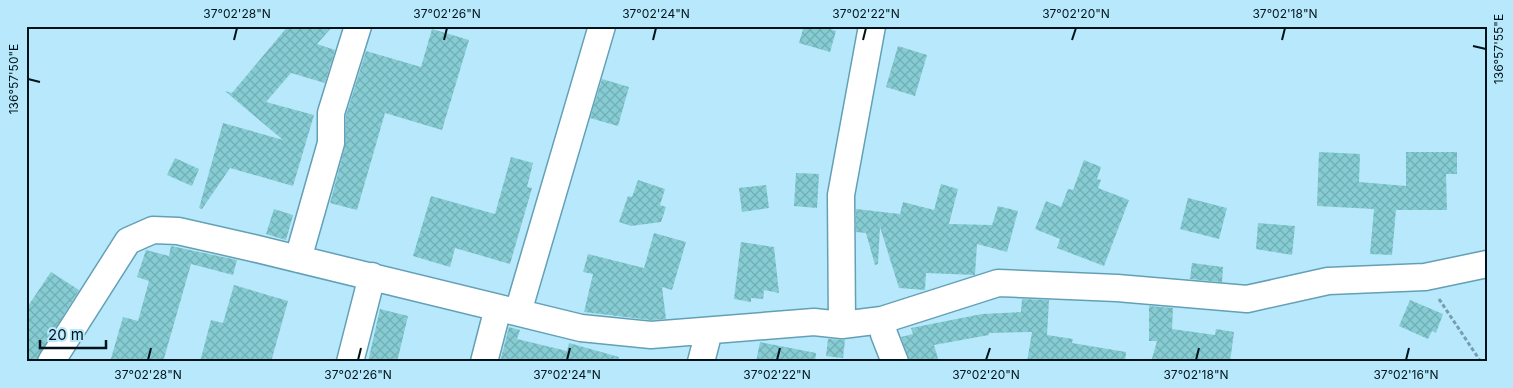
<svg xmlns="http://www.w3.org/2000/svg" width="1513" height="388" font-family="Inter,sans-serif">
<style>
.building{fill:url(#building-cross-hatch)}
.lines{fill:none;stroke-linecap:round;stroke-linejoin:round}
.minor-casing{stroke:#63a0b6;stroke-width:29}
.path{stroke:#789eae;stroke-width:3;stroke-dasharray:4 2.5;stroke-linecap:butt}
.minor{stroke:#fff;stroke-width:26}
.ticks{fill:none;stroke:#00121a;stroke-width:2}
.neatline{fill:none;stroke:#00121a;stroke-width:2}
.ticks-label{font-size:12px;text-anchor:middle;fill:#00121a}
</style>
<defs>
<pattern id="building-cross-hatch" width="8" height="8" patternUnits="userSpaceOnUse" patternTransform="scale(1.25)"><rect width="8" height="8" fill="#86ccd3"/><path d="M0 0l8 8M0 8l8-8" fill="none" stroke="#72aeb5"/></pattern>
</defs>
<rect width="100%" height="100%" fill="#b7e8fc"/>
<path class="building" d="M288 26H333L317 44 335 50 325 83 291 73 266 102 314 115 293 186 230 168 202 209 199 208 223 123 283 140 225 91 232 93Z
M804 26H821L836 31 830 52 799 43Z
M432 29 469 40 442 130 385 113 357 210 330 203 345 147 346 115 366 51 421 67Z
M898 46 927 55 915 96 886 87Z
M602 79 629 87 618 126 590 118Z
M1319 152 1360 154 1359 182 1406 186V152H1457V174H1446L1447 210H1396L1392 255 1370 254 1374 209 1317 206Z
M511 157 533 163 527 187 532 188 510 264 455 248 450 267 413 256 431 196 495 214Z
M175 158 199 169 192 186 167 175Z
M1084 160 1101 167 1097 179 1101 180 1098 188 1129 200 1104 266 1057 248 1060 239 1035 229 1046 201 1061 207 1068 189 1073 190Z
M796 173 819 174 817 208 794 206Z
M638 180 665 189 660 205 666 207 661 222 631 226 619 222 628 196 632 197Z
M941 184 958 189 949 224 992 225 998 206 1018 211 1007 252 977 244 975 275 926 273 925 290 899 288 880 227 878 264 875 265 866 233 856 232V209L900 214 903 202 934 210Z
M766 185 769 208 742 212 739 188Z
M1188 198 1227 208 1219 239 1180 229Z
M274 209 293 215 286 240 266 234Z
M1258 223 1295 226 1292 255 1256 249Z
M654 233 686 242 672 290 662 287 666 319 651 320 584 312 593 274 583 272 588 254 644 268Z
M741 242 774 247 779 293 764 290 763 299 751 298V302L734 299Z
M171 246 237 260 233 275 191 264 163 362H110L123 317 138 321 149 281 137 277 146 250 169 256Z
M1192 263 1223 267 1222 282 1190 279Z
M51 272 79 290 35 362H26V309Z
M234 285 288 301 271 362H200L211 320 223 323Z
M1022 299 1049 300 1047 335 1073 339 1072 343 1126 352 1125 362H1027L1032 332 989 333V335L934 345 939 362H910L901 337 913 334 911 328 982 314 1021 312Z
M1410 300 1443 314 1436 333 1432 331 1428 339 1399 326Z
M1149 306 1173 308 1172 329 1215 335 1216 329 1234 332 1230 362H1151L1157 341H1149Z
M380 309 408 316 397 362H368Z
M509 327 520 330 517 339 567 351 569 343 619 357 618 362H500Z
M828 339 845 340 843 358 826 356Z
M760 342 816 353 815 362H756Z"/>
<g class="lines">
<g class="minor-casing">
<path id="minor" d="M298 259 331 143V113L358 26
M518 312 602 26
M882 320 884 334 895 362
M842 325 841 195 872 26
M51 362 128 241 153 230 178 231 253 248 581 328 651 335 814 322 842 325 882 320 998 283 1117 288 1247 299 1328 281 1425 277 1487 264
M350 362 372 276
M484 362 498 308
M701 362 709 331"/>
</g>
<path class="path" d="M1439 299 1481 362"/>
<use href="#minor" class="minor"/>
</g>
<path class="ticks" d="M234 40 237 28M444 40 447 28M653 40 656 28M863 40 866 28M1072 40 1076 28M1282 40 1285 28M1473 46 1486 49M28 79 40 82M148 360 151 348M358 360 361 348M567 360 570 348M777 360 780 348M986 360 990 348M1196 360 1199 348M1406 360 1409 348"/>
<rect width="1513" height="388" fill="none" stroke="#b7e8fc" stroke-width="55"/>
<path d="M40 340v8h66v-8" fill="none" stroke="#00121a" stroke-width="2.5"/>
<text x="48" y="340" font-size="15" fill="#00121a" stroke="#b7e8fc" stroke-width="4" paint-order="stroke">20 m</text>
<rect x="28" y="28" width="1458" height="332" class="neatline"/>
<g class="ticks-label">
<text x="237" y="18">37°02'28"N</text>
<text x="447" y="18">37°02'26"N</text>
<text x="656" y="18">37°02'24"N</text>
<text x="866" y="18">37°02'22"N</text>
<text x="1076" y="18">37°02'20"N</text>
<text x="1285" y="18">37°02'18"N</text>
<text transform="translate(1499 49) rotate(-90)" y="4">136°57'55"E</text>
<text transform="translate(14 79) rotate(-90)" y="4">136°57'50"E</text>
<text x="148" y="379">37°02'28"N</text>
<text x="358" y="379">37°02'26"N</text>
<text x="567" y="379">37°02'24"N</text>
<text x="777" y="379">37°02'22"N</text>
<text x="986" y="379">37°02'20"N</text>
<text x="1196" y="379">37°02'18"N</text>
<text x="1406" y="379">37°02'16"N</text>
</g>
</svg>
